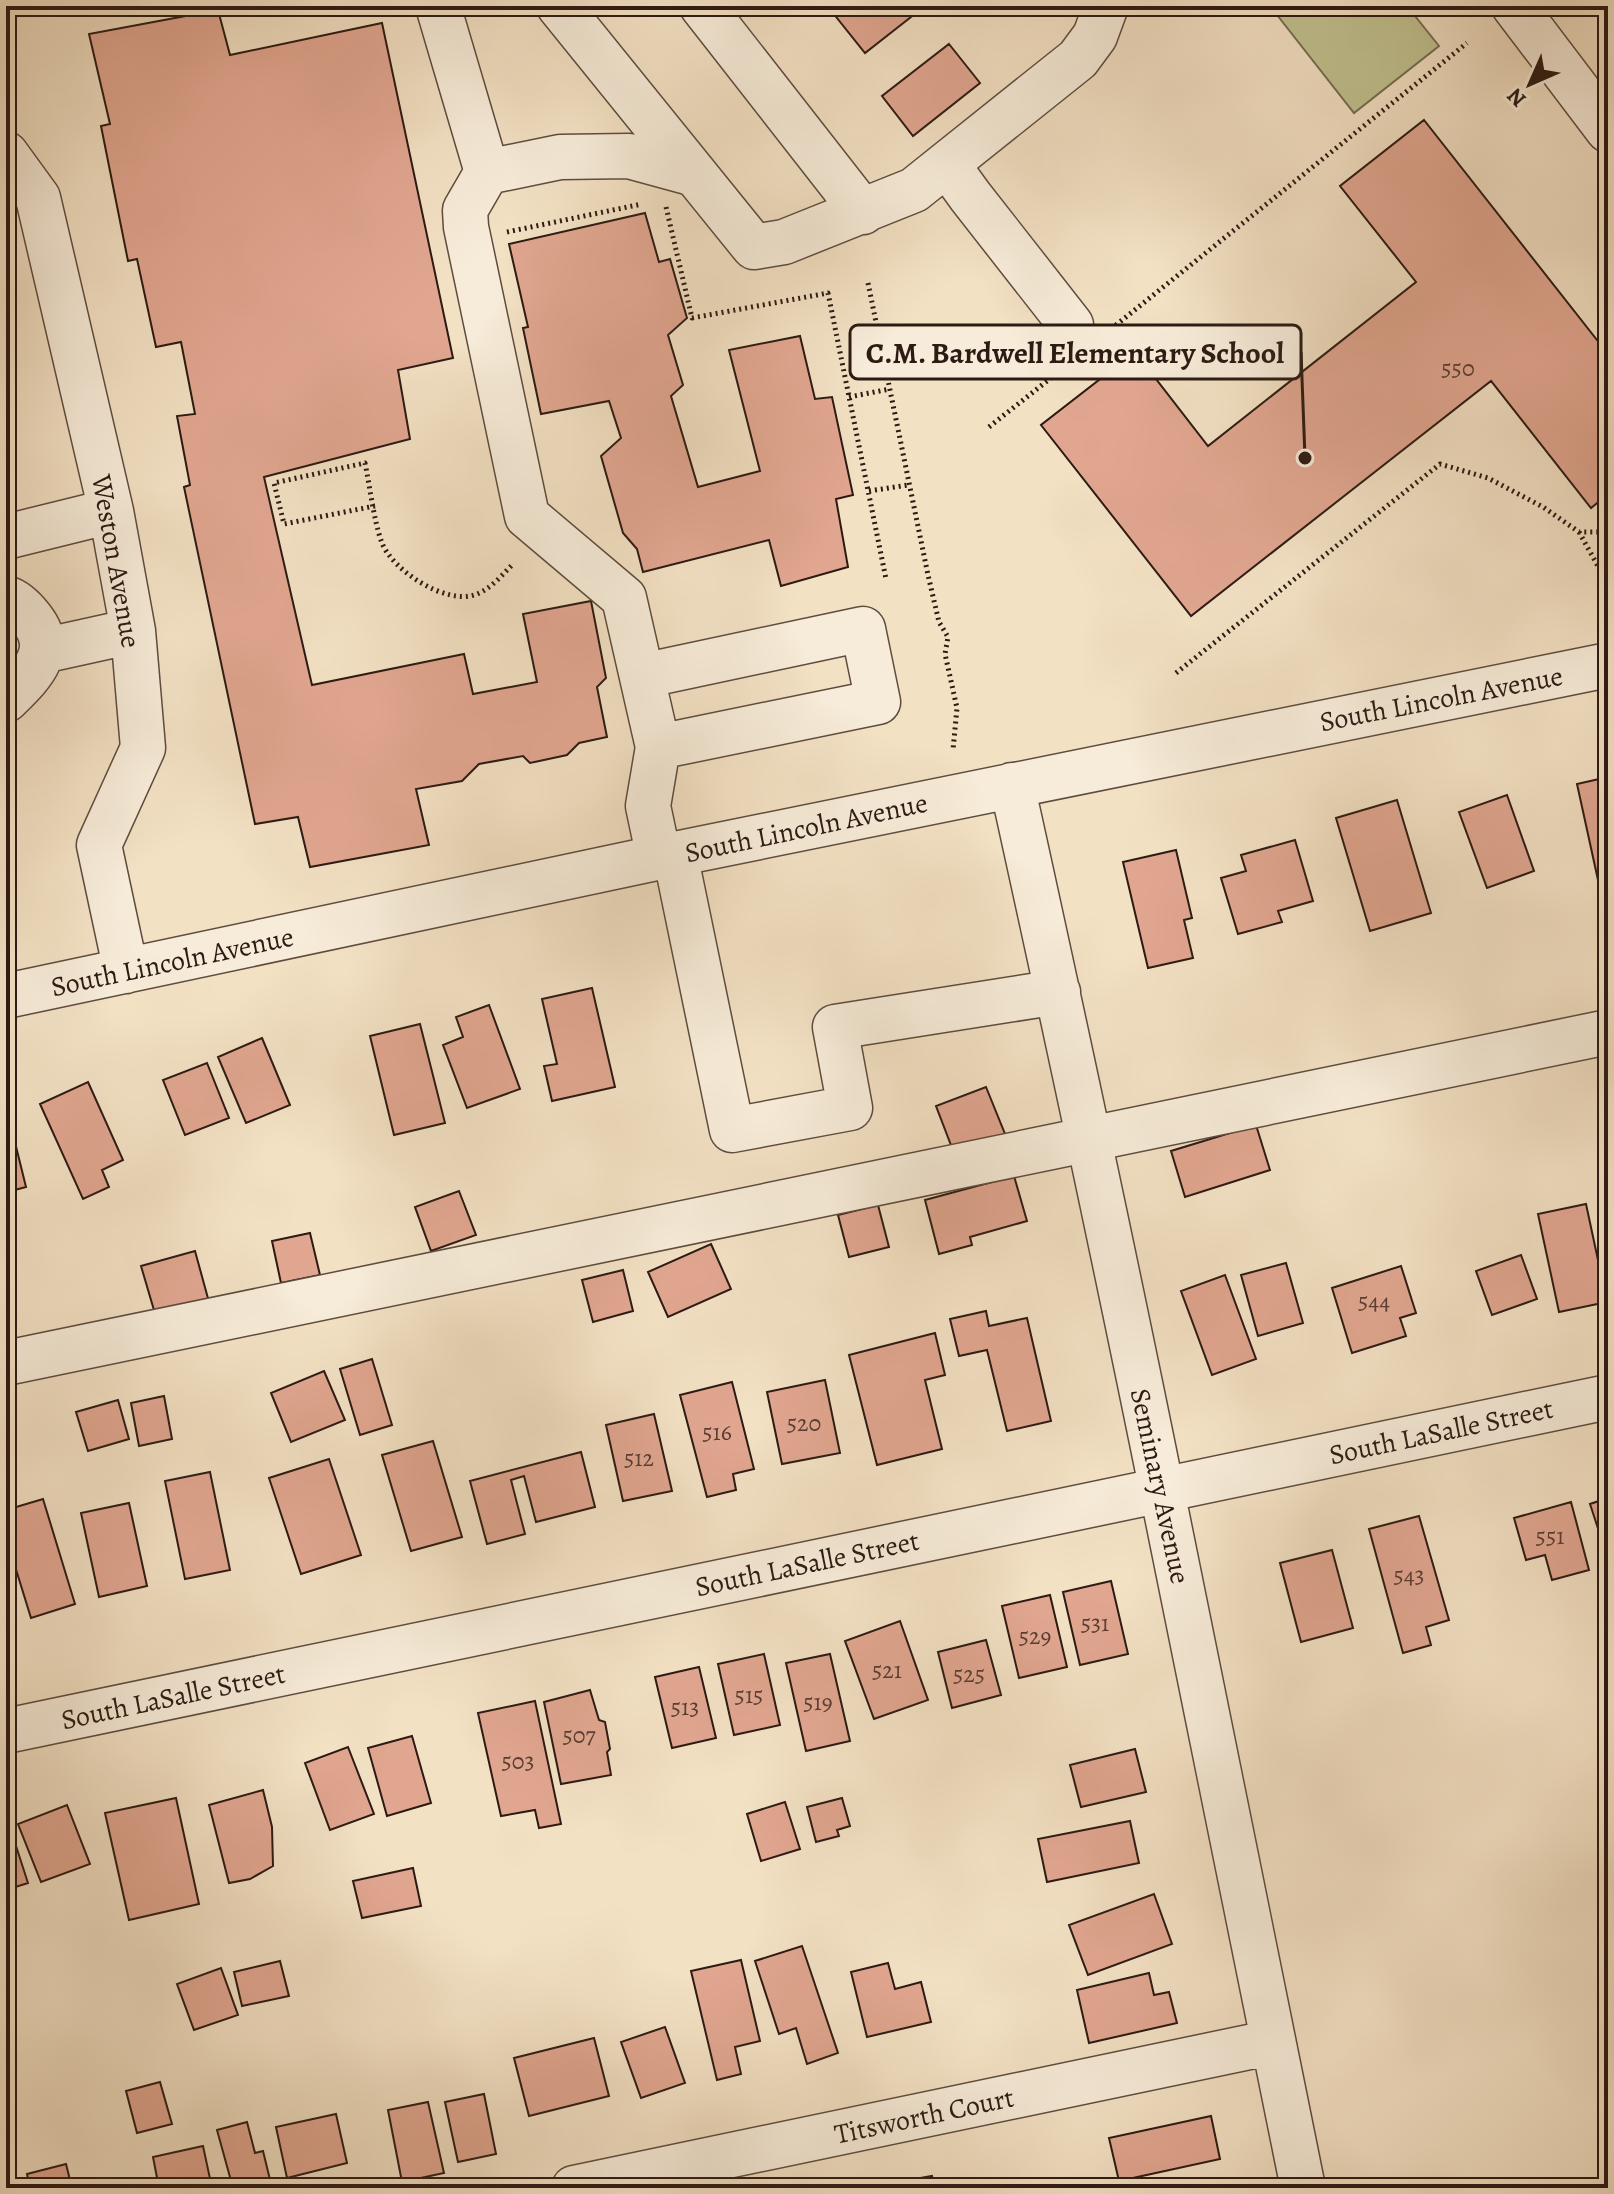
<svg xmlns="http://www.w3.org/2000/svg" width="1614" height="2194" font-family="Alegreya,serif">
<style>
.green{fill:#c1c190;stroke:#766e52;stroke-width:2}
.building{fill:#e1a690;stroke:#2c1a13;stroke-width:2}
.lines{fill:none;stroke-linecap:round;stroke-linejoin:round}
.minor-casing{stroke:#5e4c3f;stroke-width:47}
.path{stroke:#2c1a13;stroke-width:5;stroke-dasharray:2 4;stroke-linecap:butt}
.minor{stroke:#f7ecd9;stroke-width:44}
.labels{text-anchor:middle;stroke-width:6;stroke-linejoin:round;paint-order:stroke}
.number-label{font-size:24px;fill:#593d32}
.street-label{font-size:28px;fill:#2c1a13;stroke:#f7ecd9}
.leader{fill:none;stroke:#2c1a13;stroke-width:3}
.callout-dot{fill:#2c1a13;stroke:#f7ecd9;stroke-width:3}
.callout{fill:#f7ecd9;stroke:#2c1a13;stroke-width:3}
.callout-label{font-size:30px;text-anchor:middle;font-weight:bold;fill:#2c1a13}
</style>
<rect width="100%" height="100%" fill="#f3e1c4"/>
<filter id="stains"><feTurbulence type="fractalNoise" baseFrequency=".0025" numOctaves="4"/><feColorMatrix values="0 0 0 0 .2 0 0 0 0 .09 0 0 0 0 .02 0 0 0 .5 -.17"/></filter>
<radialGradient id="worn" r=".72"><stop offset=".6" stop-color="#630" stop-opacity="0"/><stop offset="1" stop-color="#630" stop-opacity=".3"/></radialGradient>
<path class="green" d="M1270 6H1407L1439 46 1354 113Z"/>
<path class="building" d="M843 6H925L865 53 833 13Z
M218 10 230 55 382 23 453 358 398 370 410 439 264 477 312 685 464 654 473 694 537 682 523 614 591 601 606 678 597 687 607 737 579 743 567 755 530 763 523 756 479 764 462 781 416 789 429 845 310 867 298 817 255 824 184 487 190 485 177 416 195 414 181 342 156 347 137 259 128 261 101 126 110 124 89 34Z
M949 44 980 83 913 136 882 96Z
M1424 120 1608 354V494L1591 508 1491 381 1191 616 1041 425 1135 352 1208 446 1416 282 1340 186Z
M645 213 659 262 670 259 687 318 668 335 683 385 671 396 698 487 760 471 729 350 800 336 815 399 832 397 853 495 836 499 848 567 781 586 769 540 643 572 637 549 623 533 601 456 621 438 609 401 541 414 523 328 528 327 509 244Z
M1608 777V878L1598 880 1577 784Z
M1507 795 1534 871 1487 888 1459 812Z
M1397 800 1431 913 1370 931 1336 818Z
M1295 840 1313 901 1278 911 1282 922 1238 934 1221 878 1246 871 1241 855Z
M1176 850 1192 918 1184 920 1193 958 1148 968 1123 862Z
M592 988 615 1087 552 1101 544 1066 557 1064 542 999Z
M489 1005 520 1089 467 1108 443 1045 463 1037 456 1017Z
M420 1024 445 1123 394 1135 370 1036Z
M262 1038 290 1105 246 1123 218 1057Z
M207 1063 229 1118 185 1135 163 1080Z
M88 1082 123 1160 102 1170 109 1187 83 1199 40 1104Z
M986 1087 1005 1134 954 1153 936 1106Z
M9 1118 26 1187 11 1191 15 1205 6 1207V1119Z
M1256 1125 1270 1170 1185 1197 1171 1151Z
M1014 1176 1027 1221 970 1237 972 1245 939 1254 925 1200Z
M459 1191 476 1235 431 1251 415 1207Z
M1586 1204 1607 1302 1559 1312 1538 1214Z
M878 1205 889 1247 849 1257 838 1215Z
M310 1233 320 1275 281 1283 272 1241Z
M711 1244 731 1289 668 1317 648 1272Z
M195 1251 209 1302 156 1317 141 1266Z
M1521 1255 1537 1299 1492 1315 1476 1271Z
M1286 1263 1303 1323 1258 1336 1241 1275Z
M1401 1266 1416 1313 1400 1318 1406 1336 1352 1353 1332 1288Z
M623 1270 633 1311 593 1322 582 1280Z
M1225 1275 1256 1359 1212 1375 1181 1291Z
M986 1311 989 1326 1027 1318 1051 1421 1007 1431 987 1350 959 1356 950 1319Z
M935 1333 945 1375 925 1380 942 1449 877 1465 849 1355Z
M372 1359 392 1425 360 1435 340 1369Z
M324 1371 345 1420 291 1442 271 1393Z
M825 1380 840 1453 782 1464 767 1392Z
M732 1382 754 1469 733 1474 736 1490 707 1497 680 1395Z
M164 1396 172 1439 139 1446 131 1403Z
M118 1400 129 1439 88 1451 76 1412Z
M654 1414 672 1491 623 1501 606 1425Z
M433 1441 462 1537 411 1551 382 1455Z
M581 1452 595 1507 536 1522 524 1476 511 1480 525 1534 487 1544 470 1481Z
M329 1459 361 1555 301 1574 269 1478Z
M210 1472 230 1570 185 1579 165 1481Z
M1608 1498V1552L1606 1553 1590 1504Z
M43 1499 75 1604 31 1618 6 1537V1510Z
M1571 1502 1589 1570 1552 1580 1545 1555 1526 1560 1514 1518Z
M129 1503 147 1586 99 1597 81 1513Z
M1419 1516 1449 1620 1426 1627 1431 1645 1403 1653 1369 1529Z
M1332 1550 1353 1628 1301 1642 1280 1563Z
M1111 1581 1128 1654 1080 1665 1063 1592Z
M1050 1595 1067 1667 1019 1678 1002 1606Z
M900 1621 928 1700 874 1719 845 1641Z
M986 1640 1001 1695 952 1708 938 1652Z
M764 1654 780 1725 734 1735 718 1664Z
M830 1654 850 1741 806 1751 786 1663Z
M699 1667 716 1738 672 1748 655 1677Z
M590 1690 599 1720 605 1722 610 1749 607 1752 611 1775 561 1784 544 1702Z
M535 1701 561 1824 539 1828 535 1810 501 1816 478 1713Z
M412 1736 431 1803 387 1816 368 1748Z
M348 1747 374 1814 330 1830 305 1763Z
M1135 1749 1146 1792 1081 1807 1070 1765Z
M263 1790 272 1827 273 1866 250 1879 229 1883 209 1805Z
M176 1798 199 1904 129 1920 105 1813Z
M842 1798 850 1826 837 1830 839 1836 816 1842 807 1807Z
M785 1802 800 1849 761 1861 747 1814Z
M67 1805 90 1864 41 1882 18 1824Z
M6 1815 28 1883 6 1890Z
M1130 1821 1139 1863 1047 1882 1038 1839Z
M413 1868 421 1906 362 1918 353 1881Z
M1154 1894 1172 1944 1088 1975 1069 1925Z
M802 1946 838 2053 807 2064 796 2028 779 2034 755 1961Z
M741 1960 760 2041 735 2047 741 2074 717 2080 691 1971Z
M280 1961 289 1996 242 2006 234 1972Z
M888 1963 895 1989 921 1982 931 2022 867 2037 851 1972Z
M221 1968 238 2015 194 2030 177 1984Z
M1149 1973 1154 1995 1169 1992 1177 2023 1089 2043 1077 1990Z
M665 2027 685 2083 641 2098 621 2042Z
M594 2038 609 2096 529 2116 514 2058Z
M160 2082 172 2124 137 2133 126 2091Z
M484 2094 496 2154 458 2162 445 2102Z
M428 2102 444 2173 402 2182 388 2110Z
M336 2114 347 2163 287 2178 276 2127Z
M1211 2116 1220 2159 1119 2181 1109 2138Z
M247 2122 255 2153 263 2151 272 2188H233L217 2130Z
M203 2146 212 2188H159L153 2157Z
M66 2164 72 2188H30L27 2174Z
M932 2176 935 2188H875V2186Z"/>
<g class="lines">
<g class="minor-casing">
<path id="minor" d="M438 6 487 172 465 210 466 227 527 516 624 598 658 747 648 806 659 858
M559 6 754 247 784 242 914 190 1078 59 1095 36 1106 6
M702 6 863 212
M1514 6 1608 130
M6 154 38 198 111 511 133 631 143 748 99 845 126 971
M947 164 970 196 1071 325
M487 172 560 157 629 156 695 174
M6 537 111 511
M6 598C16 601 24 609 31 618 58 652 30 676 6 700
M42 651 133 631
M642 676 863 629 878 702 658 747
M1012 785C1064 1021 1115 1259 1163 1496 1211 1727 1255 1958 1303 2188
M675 854 732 1130 850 1108 835 1027 1058 992
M6 996 675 854 1608 665
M6 1363 1608 1032
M6 1731 1608 1397
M574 2188 1273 2042"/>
</g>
<path class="path" d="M666 207 692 318 828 293 886 579
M507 232 642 204
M868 283 928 575 939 622 948 637 945 654 957 708 953 750
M1111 329 1467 43
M849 397 890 389
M989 427 1066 366
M869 491 908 485
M375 506 284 524 274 483 365 463C370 487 374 522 382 543 393 571 445 604 474 595 490 590 502 575 513 564
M1579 532 1604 577 1608 596
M1176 673 1440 464 1488 478 1543 507 1579 532H1608"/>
<use href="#minor" class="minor"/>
</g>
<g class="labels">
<g class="number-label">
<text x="1458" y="376">550</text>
<text x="1374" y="1309">544</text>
<text x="804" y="1431">520</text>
<text x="717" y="1440">516</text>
<text x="639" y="1466">512</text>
<text x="1550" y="1544">551</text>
<text x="1409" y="1583">543</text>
<text x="1095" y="1631">531</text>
<text x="1035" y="1644">529</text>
<text x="887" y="1678">521</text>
<text x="969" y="1682">525</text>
<text x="749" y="1703">515</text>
<text x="818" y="1710">519</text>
<text x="685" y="1715">513</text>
<text x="579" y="1743">507</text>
<text x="518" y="1769">503</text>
</g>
<g class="street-label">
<text transform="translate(117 561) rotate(80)" y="10">Weston Avenue</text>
<text transform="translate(1441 698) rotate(-11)" y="10">South Lincoln Avenue</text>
<text transform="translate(806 827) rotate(-12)" y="10">South Lincoln Avenue</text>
<text transform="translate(172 961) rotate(-12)" y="10">South Lincoln Avenue</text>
<text transform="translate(1441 1431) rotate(-12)" y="10">South LaSalle Street</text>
<text transform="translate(1161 1486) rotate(78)" y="10">Seminary Avenue</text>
<text transform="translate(807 1563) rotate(-12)" y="10">South LaSalle Street</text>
<text transform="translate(173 1696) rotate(-12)" y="10">South LaSalle Street</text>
<text transform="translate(924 2115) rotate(-12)" y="10">Titsworth Court</text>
</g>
</g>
<path class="leader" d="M1305 458L1301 352"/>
<circle class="callout-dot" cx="1305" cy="458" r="8"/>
<rect class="callout" x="850" y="325" width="451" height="54" rx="8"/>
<g class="callout-label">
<text x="1075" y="363">C.M. Bardwell Elementary School</text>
</g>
<rect width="1614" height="2194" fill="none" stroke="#f3e1c4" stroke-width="32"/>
<rect x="8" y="8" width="1598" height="2178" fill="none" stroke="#2c1a13" stroke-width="4"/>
<rect x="16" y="16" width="1582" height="2162" fill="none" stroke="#2c1a13" stroke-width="2"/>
<g transform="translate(1530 84) rotate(225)" stroke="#f7ecd9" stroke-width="6" paint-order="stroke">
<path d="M0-6L14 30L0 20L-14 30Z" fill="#2c1a13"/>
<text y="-12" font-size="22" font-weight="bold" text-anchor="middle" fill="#2c1a13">N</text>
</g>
<rect width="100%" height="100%" filter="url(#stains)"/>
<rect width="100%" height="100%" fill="url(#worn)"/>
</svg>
